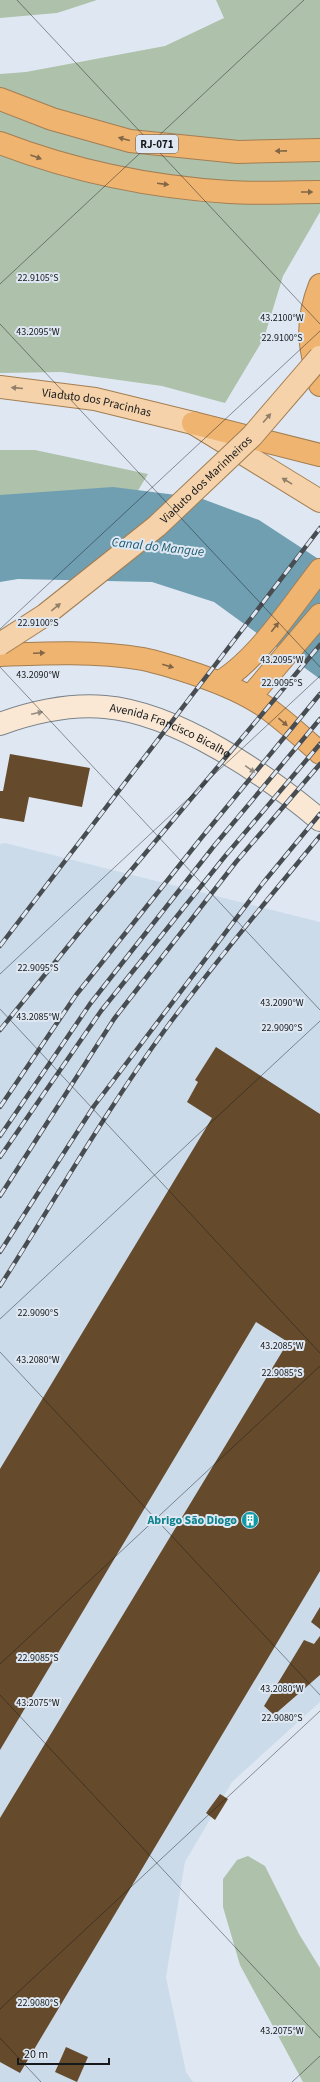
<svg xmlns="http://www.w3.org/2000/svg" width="320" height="2082" font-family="'Source Sans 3',sans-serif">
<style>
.built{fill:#ccdbea}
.green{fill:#aec1ab}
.water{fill:#709fb2}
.building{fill:#654b2c}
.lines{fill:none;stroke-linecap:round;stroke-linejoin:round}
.secondary-casing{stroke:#7a838b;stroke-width:24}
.primary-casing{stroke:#a37e53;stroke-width:24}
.highway-casing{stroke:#a37e53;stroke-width:24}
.secondary{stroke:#fae8d4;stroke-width:22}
.primary{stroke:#f5d2a9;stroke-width:22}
.highway{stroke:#efb470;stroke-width:22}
.rail-casing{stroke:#484d51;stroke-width:4.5}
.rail{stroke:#dfe8f2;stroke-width:3;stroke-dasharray:9;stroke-linecap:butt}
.primary-bridge-casing{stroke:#a37e53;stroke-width:24;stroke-linecap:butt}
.primary-bridge{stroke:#f5d2a9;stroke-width:22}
.oneway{fill:#826646}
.oneway2{fill:#917f6a}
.oneway3{fill:#938b81}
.ticks{fill:none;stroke:#16191c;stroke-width:1;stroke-opacity:0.45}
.labels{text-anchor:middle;stroke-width:4;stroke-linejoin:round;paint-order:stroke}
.shield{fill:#dfe8f2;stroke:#52575c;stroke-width:1}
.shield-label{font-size:11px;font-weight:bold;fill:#16191c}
.street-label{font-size:12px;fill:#16191c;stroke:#dfe8f2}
.culture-label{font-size:12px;font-weight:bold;fill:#0d838f;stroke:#dfe8f2;text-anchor:end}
.water-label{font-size:13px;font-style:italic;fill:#19586d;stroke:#dfe8f2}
.ticks-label{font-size:10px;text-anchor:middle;fill:#16191c;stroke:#dfe8f2;stroke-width:4;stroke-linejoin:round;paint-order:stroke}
</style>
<rect width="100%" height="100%" fill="#dfe8f2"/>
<path class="built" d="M5 843 320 922V1702L232 1782 185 1862 166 1977 186 2072 193 2082H0V844Z"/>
<path class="green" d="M0 0H97L57 13 0 18Z
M216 0H320V212L283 276 264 338 225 403 162 386 61 372 0 373V74L26 72 165 46 224 18Z
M0 450H35L148 474 128 507 0 513Z
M248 1856 265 1866 299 1934 320 1968V2082H303L240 1965 223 1907V1879L237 1860Z"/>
<path class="water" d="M113 487 200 498 259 520 320 560V679L214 602 152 582 18 579 0 582V495Z"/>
<path class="building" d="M10 754 90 768 82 807 29 797 24 822 0 818V791H3Z
M216 1047 320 1114V1571L20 2073 0 2062V1818L288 1342 256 1322 0 1750V1469L212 1118 187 1102 198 1082 195 1080Z
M320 1607V1629L311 1622Z
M320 1636V1675L274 1715 264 1706 304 1640 314 1644Z
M220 1794 228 1799 215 1820 206 1813Z
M66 2047 88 2057 77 2082 55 2072Z"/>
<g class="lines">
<g class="secondary-casing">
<g id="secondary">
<path id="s1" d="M0 724C33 712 69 704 105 707 177 713 265 774 320 820"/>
</g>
</g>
<g class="primary-casing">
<g id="primary">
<path id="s2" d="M0 387 95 399 193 423 320 501"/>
</g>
</g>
<g class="highway-casing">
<path id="highway" d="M0 99 52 119 130 141 238 152 320 150
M0 143C73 171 150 187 229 192 259 194 290 192 320 192
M320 285C305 323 309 346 320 385
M193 423 320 455
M0 655C47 653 96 651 143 659 162 663 180 669 198 675 221 683 244 692 264 706 284 720 302 737 320 753
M220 682C258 659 292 606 320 570
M250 697 320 615"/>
</g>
<use href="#secondary" class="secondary"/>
<use href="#primary" class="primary"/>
<use href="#highway" class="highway"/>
<g class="rail-casing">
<path id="rail" d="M0 946 320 528
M0 1030 86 924 320 645
M0 1107 76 995 202 837 320 694
M0 1136 90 1004 214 846 320 719
M0 1157 101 1011 226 855 320 744
M0 1196 114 1019 236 862 320 764
M0 1252 94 1106 263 883 320 814
M0 1286C55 1200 106 1110 167 1027 215 962 268 899 320 836"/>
</g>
<use href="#rail" class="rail"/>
<g class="primary-bridge-casing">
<g id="primary-bridge">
<path id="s3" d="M0 644 45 615 157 526 252 436 320 357"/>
</g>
</g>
<use href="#primary-bridge" class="primary-bridge"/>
</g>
<defs><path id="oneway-solid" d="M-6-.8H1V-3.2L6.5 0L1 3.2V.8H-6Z"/></defs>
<g class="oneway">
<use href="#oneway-solid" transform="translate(124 139) rotate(-165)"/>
<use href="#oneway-solid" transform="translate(281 151) rotate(179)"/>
<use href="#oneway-solid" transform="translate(36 157) rotate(20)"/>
<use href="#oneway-solid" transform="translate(163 184) rotate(7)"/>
<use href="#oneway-solid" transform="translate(307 192)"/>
<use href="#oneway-solid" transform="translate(275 627) rotate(-52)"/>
<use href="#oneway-solid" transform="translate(39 653) rotate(-2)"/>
<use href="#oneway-solid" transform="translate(168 666) rotate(16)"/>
<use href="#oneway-solid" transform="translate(283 722) rotate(40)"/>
</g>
<g class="oneway2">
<use href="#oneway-solid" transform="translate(17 388) rotate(-175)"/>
<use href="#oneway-solid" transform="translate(267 418) rotate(-49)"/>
<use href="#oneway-solid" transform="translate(287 481) rotate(-149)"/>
<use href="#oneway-solid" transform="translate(56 607) rotate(-39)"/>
</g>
<g class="oneway3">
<use href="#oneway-solid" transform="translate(37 713) rotate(-12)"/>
<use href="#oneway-solid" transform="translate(250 769) rotate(35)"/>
</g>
<path class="ticks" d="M17 0 320 324M0 284 304 0M0 324 320 667M0 629 320 331M0 667 320 1010M0 974 320 676M0 1009 320 1353M0 1319 320 1021M0 1352 320 1695M0 1664 320 1366M0 1695 320 2038M0 2009 320 1711M0 2038 41 2082M292 2082 320 2056"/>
<defs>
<g id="building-disc" transform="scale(0.9)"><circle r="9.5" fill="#0f9aa8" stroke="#dfe8f2"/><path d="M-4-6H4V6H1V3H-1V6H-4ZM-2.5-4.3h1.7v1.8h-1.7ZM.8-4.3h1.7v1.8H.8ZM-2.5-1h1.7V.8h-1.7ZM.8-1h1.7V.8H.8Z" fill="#fff"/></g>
</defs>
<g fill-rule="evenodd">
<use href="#building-disc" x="250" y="1520"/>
</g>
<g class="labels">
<rect class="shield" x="136" y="135" width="42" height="18" rx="3"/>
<g class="shield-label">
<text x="157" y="148">RJ-071</text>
</g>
<g class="street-label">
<text dy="4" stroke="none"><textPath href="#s2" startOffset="98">Viaduto dos Pracinhas</textPath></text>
<text dy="4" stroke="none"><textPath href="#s3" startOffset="264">Viaduto dos Marinheiros</textPath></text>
<text dy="4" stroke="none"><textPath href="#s1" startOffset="177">Avenida Francisco Bicalho</textPath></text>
</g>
<g class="culture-label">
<text x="237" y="1524">Abrigo São Diogo</text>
</g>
<g class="water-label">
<text transform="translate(158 546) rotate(6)" y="5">Canal do Mangue</text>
</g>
</g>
<g class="ticks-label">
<text x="38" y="281">22.9105°S</text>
<text x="282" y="321">43.2100°W</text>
<text x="38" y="335">43.2095°W</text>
<text x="282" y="341">22.9100°S</text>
<text x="38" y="626">22.9100°S</text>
<text x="282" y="663">43.2095°W</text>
<text x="38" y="678">43.2090°W</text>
<text x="282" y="686">22.9095°S</text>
<text x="38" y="971">22.9095°S</text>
<text x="282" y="1006">43.2090°W</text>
<text x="38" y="1020">43.2085°W</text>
<text x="282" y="1031">22.9090°S</text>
<text x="38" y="1316">22.9090°S</text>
<text x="282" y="1349">43.2085°W</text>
<text x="38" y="1363">43.2080°W</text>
<text x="282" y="1376">22.9085°S</text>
<text x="38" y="1661">22.9085°S</text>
<text x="282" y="1692">43.2080°W</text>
<text x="38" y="1706">43.2075°W</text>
<text x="282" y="1721">22.9080°S</text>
<text x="38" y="2006">22.9080°S</text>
<text x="282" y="2034">43.2075°W</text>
</g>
<path d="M18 2058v6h91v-6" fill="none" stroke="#16191c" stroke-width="2"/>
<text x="24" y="2058" font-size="12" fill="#16191c" stroke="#dfe8f2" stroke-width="3" paint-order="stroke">20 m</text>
</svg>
